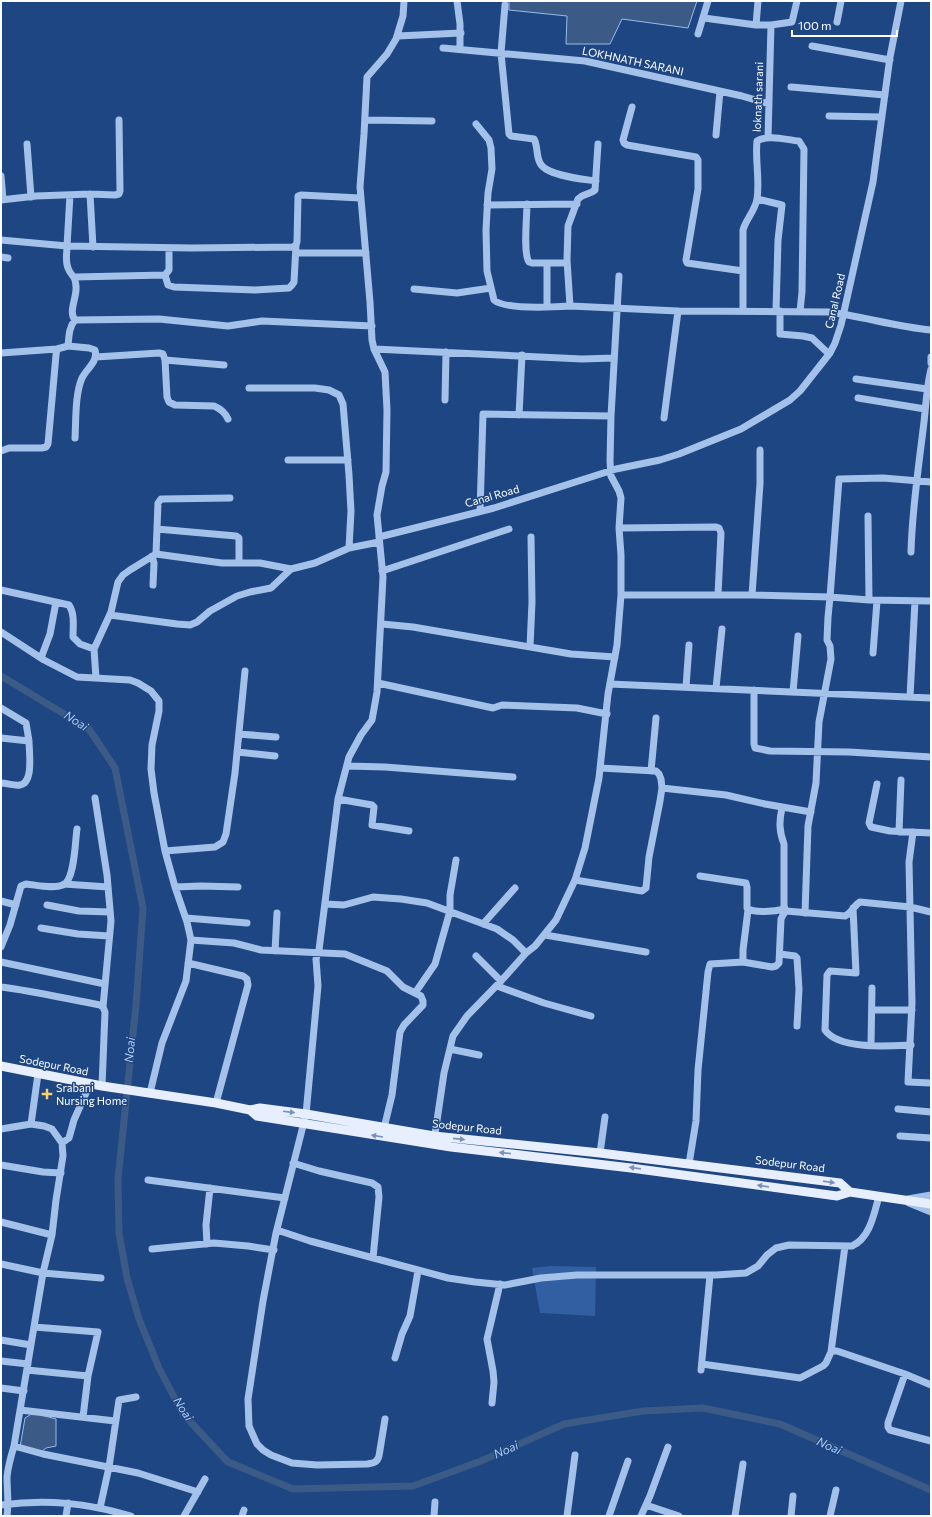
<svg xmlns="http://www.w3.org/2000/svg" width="932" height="1517" font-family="Commissioner,sans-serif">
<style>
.green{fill:#315fa1}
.water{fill:#3c5a86;stroke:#97bbeb}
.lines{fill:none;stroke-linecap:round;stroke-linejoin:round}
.canal{stroke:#3c5a86;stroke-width:7}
.minor{stroke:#a4c1e9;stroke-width:7}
.major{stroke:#e7effe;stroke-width:9}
.oneway{fill:#7892ba}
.poi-dot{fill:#f9d363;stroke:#1e4683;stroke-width:1.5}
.labels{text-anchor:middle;stroke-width:3;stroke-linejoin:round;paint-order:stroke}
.street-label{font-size:11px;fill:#fff;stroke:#1e4683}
.poi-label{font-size:11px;fill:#fff;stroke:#1e4683;text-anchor:start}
.water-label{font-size:12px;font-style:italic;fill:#afcbf1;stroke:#1e4683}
</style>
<rect width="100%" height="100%" fill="#1e4683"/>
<path class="green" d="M550 1266 596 1267 595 1316 540 1313 532 1268Z"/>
<path class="water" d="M509 1H697L688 28 622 19 610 44H566L567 16 509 10Z
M33 1413 56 1419V1446L46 1448 40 1453 20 1447 25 1418Z"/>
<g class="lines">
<path class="canal" d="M1 676 89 729 115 768 143 908 136 1005 118 1179 119 1233 127 1278 139 1319 159 1368 183 1414 228 1462 293 1489 413 1486 481 1461 564 1424 643 1411 703 1408 780 1424 931 1490"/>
<path class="minor" d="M457 1 460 24V48
M758 1 756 25H771L768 138
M505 5 501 53 509 134 511 136 534 139C538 146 536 156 540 163 546 176 583 179 596 181
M704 18 756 25
M837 22 841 1
M771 25 792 22 797 1
M698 34 708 1
M398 36 461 33
M812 46 890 60
M443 48 585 61 742 96 769 104
M791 87 885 95
M632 107 623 140 624 143 627 145 696 157 698 160V189L686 260 687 263 743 271
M829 116 882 117
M365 120 432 121
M476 124 489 140 491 148 492 169 488 193 486 230 487 271 494 300C505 310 554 307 570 306
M716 135 720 91
M27 144 31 197
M598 144 595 190 592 192 582 196 578 199 568 226 567 260 570 306 678 311 828 312C862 316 896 327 931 330
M1 176 3 199
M90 194 93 247
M70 195 67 246 192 248 293 247 296 245 297 242 298 196 301 195 360 198
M757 199 782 205 778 240 776 311
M1 200 36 196 90 194 115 195 119 194 120 191 119 120
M527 204C527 216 523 254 529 262L532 263H567
M487 205 577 204
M1 240 67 246C67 253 65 261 68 268 71 277 76 275 76 287 77 297 68 312 75 320L159 319 228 326 262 321 372 326
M296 253H366
M1 257 8 258
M165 275 168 285 174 287 255 290 289 288 292 285 294 282 296 245
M75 277 165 275 169 270V248
M414 289 457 293 491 288
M547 307V263
M743 311V230C746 219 755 211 757 199 760 180 755 160 757 141 768 134 787 140 799 141L804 149 802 292 800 311
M780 311V334L803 336 812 338 829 354
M68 346 89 348 95 350C98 362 87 368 82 378 75 394 76 420 75 438
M374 349 582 359 614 358
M1 353 57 349
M96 357 159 353 163 354 165 360 167 397 169 402 175 405 214 406C221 409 225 412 228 419
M931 357V363
M165 360 224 365
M856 379 927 389
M249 388H315L329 390 339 395 343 404 349 475 351 511 349 548
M858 398 925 409
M445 400 446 352
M519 415 522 355
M664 418 678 311
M1 451 9 448H42L46 447 48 444 56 355 57 349 68 346C69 336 69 327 75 320
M288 460H348
M230 498 161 499 158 503 156 554 222 563H260L291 569
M480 511 483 414 611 416
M868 516 869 600
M619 528 716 527 719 528 721 533 718 595
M157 529 236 536 239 538V562
M379 537 494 508 616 469 660 460 679 454 741 429 790 400 800 391 830 353 835 343 841 325 873 182 890 57 901 1
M911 552C912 511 918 471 923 430 926 409 926 389 931 369
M152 556 154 563 153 585
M382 571 509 529
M1 590 69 605C75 614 73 626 73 637L80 644 94 649 96 678
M621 595H752L830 597 869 600 931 601
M752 595 760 484V450
M110 615 177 624 190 625 197 622 210 611 237 596 250 592 271 588 291 569 315 563 349 548 379 542
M382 624 413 627 571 654 615 657
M1 632 44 660 77 677 130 680 138 683 151 691 159 701V711L152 745 151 769 154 793 165 851 175 887 187 922 191 940 186 981 162 1043 150 1093
M530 647 532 602 531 537
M94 649 111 612 118 582 123 575 130 570 156 554
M873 653 877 601
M41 658 50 634 56 602
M378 683 493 708 502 705 577 708 607 714
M610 684 931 698
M686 687 689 645
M716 688 722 629
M754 690V744L755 748 770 751 849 752 931 757
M793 692 798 636
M910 697 915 601
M1 708 26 723 29 741
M239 734 276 737
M1 738 29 741C29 752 34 783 20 785 14 786 7 783 1 783
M237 752 275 756
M347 766 385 767 513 777
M651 771 656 718
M877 784 869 823 871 827 890 831 931 833
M662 788 726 795 765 804 811 812
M95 798 107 875 111 921 103 1007
M338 799 372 805 374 807 372 825 409 831
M782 808C779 821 779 831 784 844V906L786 911 845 916C852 913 854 905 860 902L910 907 931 912
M899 832 901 780
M913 832 909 862 912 1003 908 1082 931 1083
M165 851 215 847 223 842 226 834 235 773 245 671
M700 876 746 883 747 887V908C754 914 776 911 785 909
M575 880 642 891 646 888 649 857 660 801 662 788 661 779 659 774 656 771 600 768
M64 884 108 887
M175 887 201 886 238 887
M1 901 16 905
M325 904 344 905 373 897 401 899 427 903 497 929 513 940 526 953
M47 905 79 911 110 912
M853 908 856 973 830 971 827 975 825 1030C839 1050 889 1046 911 1045
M748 910 743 950V962L772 967 776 966 779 963 781 919 783 915 786 911
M805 913 808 826 816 783 819 722 831 659 830 646 827 640 828 617 830 597 839 479 883 478 931 482
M186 918 247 923
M483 924 515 888
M41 928 78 934 109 936
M545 935 646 952
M191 940 234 943 261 950 345 954 387 971 403 987 421 996 423 1001V1005L404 1025 400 1032 392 1095 384 1128
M1 947 10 925 21 886 26 884C37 885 53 889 63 885 75 880 75 841 77 829
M275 951 277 913
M780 954 795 956 797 958 799 989 797 1026
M476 956 501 981
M1 962 105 984
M188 963 243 976 247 979 248 985 216 1103
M497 986 544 1003 591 1016
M1 987C34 991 67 999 100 1005L103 1007 105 1012 102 1086
M415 993 435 964 450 911V895L456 860
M872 1010H912
M871 1045 872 988
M450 1049 479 1055
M898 1109 931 1112
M1 1129 31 1124 38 1074
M900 1136 931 1138
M434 1141 444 1073 453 1036 467 1016 501 981 526 953 535 946 556 920 575 880 585 848 599 778 608 694 617 645 621 595V555L619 528 621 498 619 491 611 476 610 461 611 416 619 276
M62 1143 69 1138 74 1120 90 1084
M600 1153 605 1117
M293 1163 319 1171 372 1183 378 1187 379 1197 373 1258
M689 1164 696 1121 698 1070 708 972 710 964 743 962
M1 1165 43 1172 61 1173
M148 1180 285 1198
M908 1199 931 1195
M909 1203 931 1212
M1 1222 52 1235 56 1200 63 1156 62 1143 52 1129 44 1126 31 1124
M277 1230 310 1241 448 1278 475 1282 505 1285 541 1278 577 1275H716L746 1273 758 1266 767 1255 776 1248 789 1245 852 1246C870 1238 874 1214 879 1196
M207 1244 206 1225 210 1188
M152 1249 214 1243 248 1246 274 1250
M1 1264 43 1273 101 1278
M34 1327 98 1332 88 1376 83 1417
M1 1340 31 1345
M831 1352 845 1246
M395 1358 402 1334 410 1316 418 1271
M1 1361 28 1364
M702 1364 800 1378 823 1366 826 1363 831 1352 833 1351H837L905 1374 931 1385
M27 1370 88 1376
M701 1370 710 1275
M905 1374 888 1423V1427L890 1430 931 1441
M1 1388 24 1391
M492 1403 494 1382 493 1371 487 1339 500 1284
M20 1410 115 1421
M385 1419 379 1456C377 1463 373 1463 367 1464L317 1465 292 1463 271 1455 263 1450 257 1444 249 1426 248 1399 263 1301 276 1233 306 1114 318 986 316 959 319 950 338 799 349 757 361 735 372 720 377 692 383 577 377 515 382 486 386 472 387 410 385 372 374 349 372 340 370 302 360 187 364 134 367 77 387 54 396 39 403 16 404 1
M14 1446 43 1454 138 1473 198 1492
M1 1505C47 1499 87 1503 131 1516
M646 1505 679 1516
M100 1508 109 1467 119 1400 136 1397
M7 1516C9 1503 7 1490 7 1477 8 1466 11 1456 14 1446L43 1273 52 1235
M66 1516 68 1503
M184 1516 205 1479
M242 1516 244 1510
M434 1516 435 1502
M567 1516 575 1455
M609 1516 628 1461
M641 1516 650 1496 668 1447
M735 1516 743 1464
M791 1516 793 1496
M830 1516 836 1490"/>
<path class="major" d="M1 1066 102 1086 216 1103 250 1110 260 1108 306 1114 434 1136 600 1153 840 1183 850 1192 931 1204
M250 1110 257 1116 451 1147 631 1168 837 1196 850 1192"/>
</g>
<defs><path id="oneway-solid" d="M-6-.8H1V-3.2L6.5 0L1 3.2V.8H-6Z"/></defs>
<g class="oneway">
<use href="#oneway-solid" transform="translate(289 1112) rotate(7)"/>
<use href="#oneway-solid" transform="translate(377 1136) rotate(-171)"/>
<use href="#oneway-solid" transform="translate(459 1139) rotate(6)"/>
<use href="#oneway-solid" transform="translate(505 1153) rotate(-174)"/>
<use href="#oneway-solid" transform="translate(635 1168) rotate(-172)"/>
<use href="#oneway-solid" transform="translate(829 1182) rotate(8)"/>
<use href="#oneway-solid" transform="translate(763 1186) rotate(-172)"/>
</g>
<path class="poi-dot" d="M45 1088h4v4h4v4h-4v4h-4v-4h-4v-4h4z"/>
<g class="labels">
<g class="street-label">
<text transform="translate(633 61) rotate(12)" y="4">LOKHNATH SARANI</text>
<text transform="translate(758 97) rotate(-88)" y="4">loknath sarani</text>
<text transform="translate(835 301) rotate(-77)" y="4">Canal Road</text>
<text transform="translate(492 496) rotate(-16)" y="4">Canal Road</text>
<text transform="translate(54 1065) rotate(11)" y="4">Sodepur Road</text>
<text transform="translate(467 1127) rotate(6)" y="4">Sodepur Road</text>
<text transform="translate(790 1164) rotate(7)" y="4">Sodepur Road</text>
</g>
<g class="poi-label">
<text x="56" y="1092">Srabani<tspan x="56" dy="13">Nursing Home</tspan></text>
</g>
<g class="water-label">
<text transform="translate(76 721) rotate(33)" y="4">Noai</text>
<text transform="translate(130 1050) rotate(-85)" y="4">Noai</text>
<text transform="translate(183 1409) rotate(57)" y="4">Noai</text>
<text transform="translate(829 1446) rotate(24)" y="4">Noai</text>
<text transform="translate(506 1450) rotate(-24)" y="4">Noai</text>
</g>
</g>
<rect width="932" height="1517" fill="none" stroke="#ffffff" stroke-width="4"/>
<path d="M792 30v6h105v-6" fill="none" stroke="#ffffff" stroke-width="2"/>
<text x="798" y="30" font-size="12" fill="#ffffff" stroke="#1e4683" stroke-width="3" paint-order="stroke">100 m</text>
</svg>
